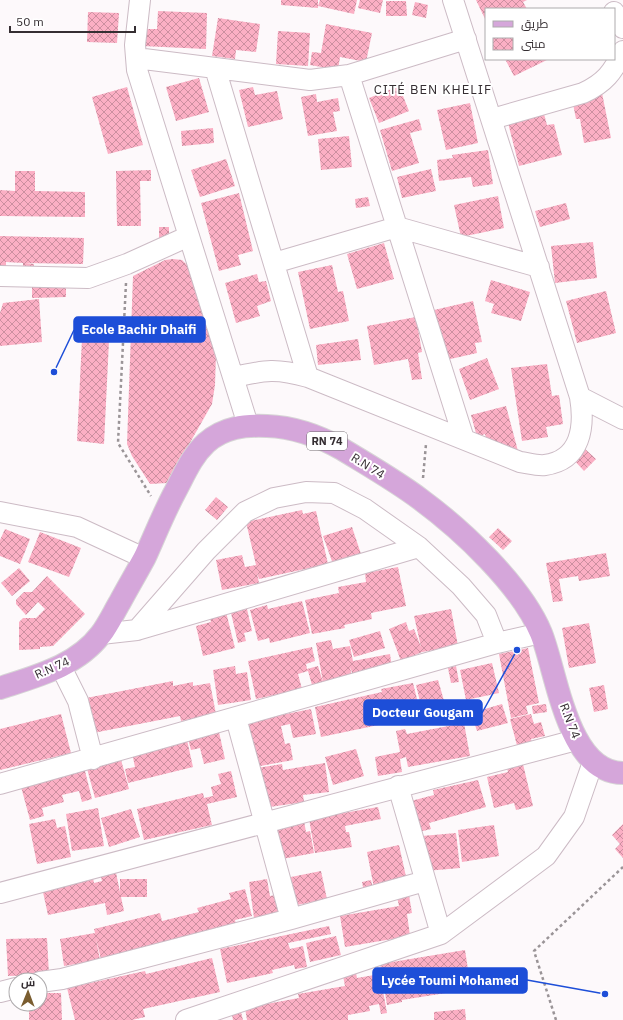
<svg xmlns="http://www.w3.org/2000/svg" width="623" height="1020" font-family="'IBM Plex Sans',Cairo,sans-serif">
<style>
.building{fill:url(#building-cross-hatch)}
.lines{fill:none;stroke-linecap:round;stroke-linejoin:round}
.minor-casing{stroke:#ccbbc5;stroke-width:22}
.major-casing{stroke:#d7d5d6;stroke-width:24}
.path{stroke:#9a9497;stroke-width:2.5;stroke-dasharray:3 3;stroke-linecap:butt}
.minor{stroke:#fff;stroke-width:20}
.major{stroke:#d5a6da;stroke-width:22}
.labels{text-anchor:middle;stroke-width:4;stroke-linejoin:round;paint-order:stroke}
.shield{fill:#fff;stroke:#726d70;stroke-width:1}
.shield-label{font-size:11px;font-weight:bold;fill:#352e32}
.street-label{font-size:12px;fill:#352e32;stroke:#fff}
.neighbourhood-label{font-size:13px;letter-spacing:1px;fill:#352e32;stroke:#fff}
.leader{fill:none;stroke:#1d4ed8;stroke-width:1.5}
.callout-dot{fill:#1d4ed8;stroke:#fff;stroke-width:1.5}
.callout{fill:#1d4ed8;stroke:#1d4ed8;stroke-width:1.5}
.callout-label{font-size:13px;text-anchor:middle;font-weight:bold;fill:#fff}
</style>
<defs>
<pattern id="building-cross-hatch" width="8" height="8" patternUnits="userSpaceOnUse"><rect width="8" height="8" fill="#fbafc4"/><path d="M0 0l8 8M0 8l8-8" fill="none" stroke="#cc8fa0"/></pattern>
</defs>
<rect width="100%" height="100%" fill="#fdf9fb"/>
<path class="building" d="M281 0H318V8L281 5Z
M320 0H357L354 14 318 6Z
M360 0H383L380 13 358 8Z
M476 0H527L523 2 527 9H486V21Z
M386 1H406L407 16H386Z
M415 2 428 5 426 18 412 15Z
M158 11 207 13 206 49 142 46 143 29H157Z
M88 12 119 13 117 43 87 42Z
M218 18 260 24 256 52 236 50 235 59 212 56Z
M326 24 372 33 366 62 340 57 338 70 310 65 312 52 321 53Z
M278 31 310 33 308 66 276 64Z
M505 59H549L514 76Z
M199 78 209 112 176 121 166 87Z
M399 86 409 111 379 123 369 98Z
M127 87 143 145 108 154 92 97Z
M253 87 255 95 277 91 283 119 248 127 239 90Z
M602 93 611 138 584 143 580 119H576L572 99Z
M316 94 317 102 338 98 340 111 333 112 337 131 308 136 301 97Z
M470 103 478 143 446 150 437 110Z
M544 114 547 125 554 124 562 155 519 166 508 123Z
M419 119 422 130 410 133 419 163 392 171 380 130Z
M213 128 214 143 182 146 181 131Z
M349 136 352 167 321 170 318 139Z
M488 150 493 184 473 187 471 177 439 181 437 160 453 158 452 155Z
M226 159 235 186 200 197 191 170Z
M431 169 436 191 402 198 397 177Z
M151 170V181H140L141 226H117L116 171Z
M15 171H35V191L85 192V217L0 216V190L15 191Z
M239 193 253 251 238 255 241 265 219 271 201 203Z
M498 196 504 228 461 237 454 205Z
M368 197 370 206 356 208 355 199Z
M566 203 570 219 540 227 535 211Z
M159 227H169V256H159Z
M0 236 84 238 83 264 25 263 34 264 33 270H23V263L6 262V274H0Z
M593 242 597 278 555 283 551 246Z
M384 243 394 279 357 289 347 254Z
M173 259 182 260 188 266 216 354 215 385 212 404 167 483 150 484 132 456 127 444 133 276 165 260Z
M332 265 338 292 343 291 349 321 310 329 298 272Z
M257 274 259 282 266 281 271 301 257 306 260 316 236 323 225 283Z
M491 280 530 292 521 321 491 313 494 304 485 301Z
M66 285V297L32 298V286Z
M606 291 616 333 577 343 566 301Z
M39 299 42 342 0 346V313L3 303Z
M473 301 482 342 475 343 477 353 446 360 434 310Z
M416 317 422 352 418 353 422 379 412 380 408 359 374 365 367 326Z
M83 318 110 320 104 444 77 441Z
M358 339 361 360 318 365 316 345Z
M487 358 499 389 470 400 459 369Z
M547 364 552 396 559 395 563 424 546 427 548 437 522 441 511 368Z
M506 406 518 451 504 454 501 443 488 447 485 434 477 437 471 415Z
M584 448 596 459 584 471 573 459Z
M216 497 228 507 217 520 205 510Z
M302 510 303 514 316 511 328 564 259 579 257 573 259 583 222 590 216 560 242 555 245 567 256 565 246 522Z
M352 527 362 557 334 567 323 536Z
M498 528 512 541 503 550 489 537Z
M5 529 30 539 20 564 0 556V540Z
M40 532 81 548 69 577 28 562Z
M606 553 610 576 579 581 578 576 559 579 563 601 553 602 546 563Z
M398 567 406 606 371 613 372 619 344 625 345 628 312 634 305 600 339 593 338 587 366 582 365 573Z
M19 568 30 581 12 596 1 583Z
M47 576 85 614 53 646 40 647V649L19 650V622L23 618H36L45 609 38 602 26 615 16 604V600L24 592H32Z
M302 601 310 633 270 643 269 638 258 641 250 610 267 605 268 609Z
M247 609 252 631 244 633 246 641 238 643 231 613Z
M451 609 458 646 422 652 401 661 389 629 406 622 409 631 414 629 421 647 414 616Z
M226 612 235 648 203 656 196 626 211 622 209 616Z
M589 623 596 663 569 668 562 628Z
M380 631 385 648 354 657 349 640Z
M331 640 333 649 350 646 353 661 390 654 392 668 353 675 350 667 352 677 323 682 316 643Z
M312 647 315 661 306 664 307 669 318 666 323 682 312 685 308 671 298 674 302 689 256 699 248 661Z
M528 648 539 703 526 706 528 714 511 718 499 654Z
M492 663 499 693 466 700 460 670Z
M235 666 236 674 247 672 251 700 218 705 213 670Z
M456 666 459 682 451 683 448 668Z
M438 680 445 704 422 710 416 685Z
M173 681V686L193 682V686L210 683 216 714 181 721 180 716 88 734 81 699Z
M413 683 419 707 386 714 388 723 321 737 315 707 382 692 381 689Z
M604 685 608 709 594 712 589 688Z
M502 704 508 723 477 731 471 713Z
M546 704 547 712 533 714 532 706Z
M311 709 316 734 293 738 290 724 281 726 285 744 290 743 293 760 255 767 246 722Z
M61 714 71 753 0 770V729Z
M531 714 534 724 541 722 545 736 531 739 533 749 519 753 510 719Z
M464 723 470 756 408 767 406 757 400 759 402 772 378 776 375 757 400 752 396 731 405 729 407 734Z
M219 732 225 759 204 764 200 748 191 750 188 739Z
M187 740 193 767 128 783 125 769 135 767 132 753Z
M356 749 364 776 333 785 325 757Z
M120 756 129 789 95 798 86 765Z
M522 760 533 806 516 810 514 803 494 808 487 777 508 772 506 764Z
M325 763 329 792 303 795 304 802 263 808 257 768 282 764 283 770Z
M84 767 92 799 82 802 79 791 62 795 64 802 42 808 44 816 30 820 20 783Z
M231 771 237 797 207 804 212 825 144 840 137 809 203 793 204 798 213 796 211 787 221 784 218 774Z
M478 780 486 807 429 823 431 829 419 832 411 801 434 795 433 790Z
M378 807 381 819 345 826 346 832H349L352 847 315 853 309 819Z
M98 808 104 846 72 851 66 814Z
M131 809 140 837 109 847 101 818Z
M55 819 57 828 65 826 71 857 37 864 29 824Z
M304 821 306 832 310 831 314 853 277 860 271 827Z
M623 824V858L615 849 620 844 612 835Z
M494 825 499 856 462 862 458 830Z
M456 833 460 868 426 871 422 836Z
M399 845 407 881 374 888 367 852Z
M115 868 120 892V879H147V897H121L124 911 107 915 105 903 48 915 41 883 92 873 94 883 102 881 99 871Z
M321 871 327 899 292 906 286 878Z
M267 879 270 896 283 894 285 910 278 911 279 921 255 925 249 882Z
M371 880 373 889 364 892 362 882Z
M245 889 252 916 235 920 237 928 101 959 96 939 100 960 64 966 60 939 95 933 94 929 160 913 162 921 199 912 197 908 231 899 229 893Z
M409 895 412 913 407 914 410 936 345 947 340 916 399 906 397 897Z
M329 926 331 934 288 943 290 949 303 946 307 967 295 969 294 965 272 970 273 973 227 983 220 949Z
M336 936 341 955 310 962 306 943Z
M47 938 49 975 8 976 6 939Z
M465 950 471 989 402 1000V1002L387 1005 380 964Z
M212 958 220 992 143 1009 145 1017 132 1020H75L67 988 145 971 146 974Z
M356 973 357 978 380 974 387 1013 381 1014 379 1004 369 1006 370 1011 348 1015V1020H247L245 1008 299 998 298 994 345 986 343 976Z
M40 993H61L62 1020H29V1004H40Z
M240 1008 243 1020H233L231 1010Z
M465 1009 466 1020H434V1012Z"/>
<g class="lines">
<g class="minor-casing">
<path id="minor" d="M140 0 135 45 137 70 248 425
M614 12 623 28
M136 58 310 80 349 75 466 39
M215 68 308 377
M349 75 464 439
M492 119 583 93C605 83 613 72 623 51
M274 263 397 227 539 267
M0 276 88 278 127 264 189 236
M234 377C266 370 276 368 308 377L520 462C528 463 537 466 545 465 581 460 585 427 580 397L453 0
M580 397 623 419
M0 512 77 527 144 558
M137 630 206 551 245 512 274 498 306 492 334 493 365 509 419 547 461 586 486 615 497 643
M101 634 137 630 419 547
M61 667 78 701 93 759
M236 718 291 919
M0 784 497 643 541 633
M398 786 441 934
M0 893 576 740
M40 982 62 979 291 919 425 881
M0 992 16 988
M186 1020 441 934 546 856 574 817 593 762"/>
</g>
<g class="major-casing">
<path id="major" d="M0 688C37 676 77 666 101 634 108 625 114 612 120 602 128 587 137 572 145 557 155 535 164 512 176 490 185 473 192 456 206 443 224 427 245 425 267 426 294 427 319 436 342 449 368 465 396 481 420 499 462 530 521 585 541 633 557 672 567 773 623 773"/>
</g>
<path class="path" d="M126 283 118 443 151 496
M423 478 426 444
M556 1020 534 951 623 867"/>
<use href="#minor" class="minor"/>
<use href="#major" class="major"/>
</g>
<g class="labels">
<rect class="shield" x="307" y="432" width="40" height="18" rx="3"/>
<g class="shield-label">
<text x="327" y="445">RN 74</text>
</g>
<g class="street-label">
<text transform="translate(368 466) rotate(32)" y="4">R.N 74</text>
<text transform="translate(52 668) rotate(-24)" y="4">R.N 74</text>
<text transform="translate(570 721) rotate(69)" y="4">R.N 74</text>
</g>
<g class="neighbourhood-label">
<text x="433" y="94">CITÉ BEN KHELIF</text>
</g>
</g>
<path class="leader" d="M54 372L74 330M517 650L482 713M605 994L527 980"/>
<g class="callout-dot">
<circle cx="54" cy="372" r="4"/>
<circle cx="517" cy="650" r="4"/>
<circle cx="605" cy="994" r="4"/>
</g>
<g class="callout">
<rect x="74" y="317" width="131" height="25" rx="4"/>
<rect x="364" y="700" width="118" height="25" rx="4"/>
<rect x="373" y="968" width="154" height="25" rx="4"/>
</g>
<g class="callout-label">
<text x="139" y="334">Ecole Bachir Dhaifi</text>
<text x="423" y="717">Docteur Gougam</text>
<text x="450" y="985">Lycée Toumi Mohamed</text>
</g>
<rect x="485" y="8" width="130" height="52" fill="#ffffff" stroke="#aeabad"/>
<rect x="493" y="21" width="20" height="6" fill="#d5a6da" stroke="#aeabad"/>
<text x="521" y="28" font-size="12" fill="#352e32">طريق</text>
<rect x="493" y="38" width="20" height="12" fill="url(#building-cross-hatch)" stroke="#aeabad"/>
<text x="521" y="48" font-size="12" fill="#352e32">مبنى</text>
<g transform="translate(28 992) rotate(1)"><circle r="19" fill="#ffffff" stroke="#aeabad"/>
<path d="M0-3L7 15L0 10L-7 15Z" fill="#7a5d30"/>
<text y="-6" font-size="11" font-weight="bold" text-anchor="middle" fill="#352e32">ش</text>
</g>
<path d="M10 26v6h125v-6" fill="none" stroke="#352e32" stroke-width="2"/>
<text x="16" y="26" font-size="12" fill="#352e32" stroke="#ffffff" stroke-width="3" paint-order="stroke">50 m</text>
</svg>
